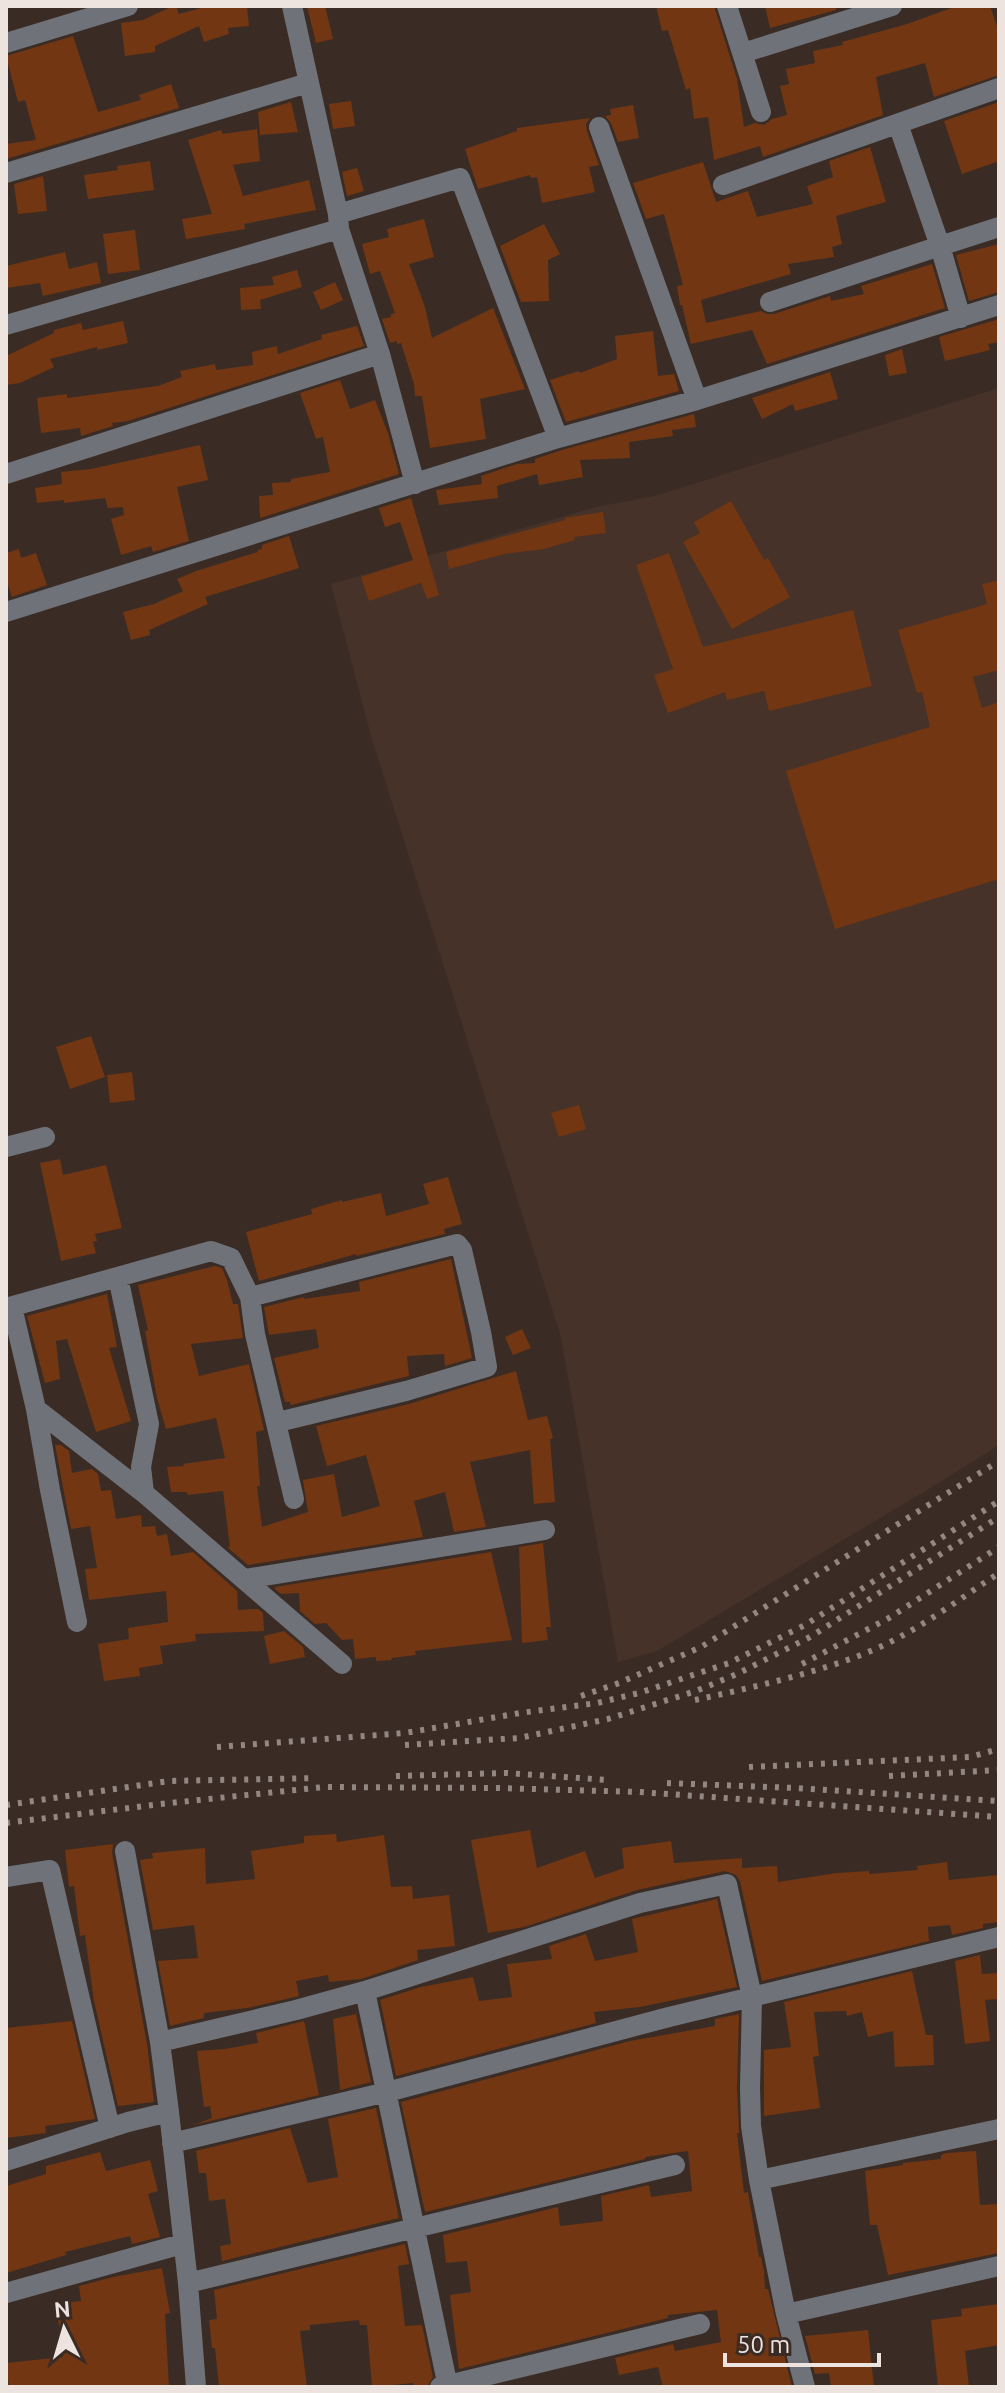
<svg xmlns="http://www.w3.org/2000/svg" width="1005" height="2393" font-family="Ubuntu,sans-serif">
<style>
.built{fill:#463228}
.building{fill:#723612}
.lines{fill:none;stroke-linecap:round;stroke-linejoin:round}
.minor{stroke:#6f7379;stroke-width:20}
.rail{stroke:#938782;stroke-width:6;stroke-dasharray:4 8;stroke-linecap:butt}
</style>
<rect width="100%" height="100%" fill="#3a2c25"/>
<path class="built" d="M999 388V1445L932 1487 657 1651 618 1662 561 1337 371 736 331 584 596 507 655 496Z"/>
<path class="building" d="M173 6H176L179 14 209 6H247L249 26 228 28 229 34 204 42 199 26 155 46V52L125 56 121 23 143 20Z
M307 6H325L333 39 316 43Z
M656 6H714L737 79 744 127 755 123 764 125 772 119 787 115 780 86 789 84 786 69 815 63 813 51 843 45 842 42 907 24 957 6H990L999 32V75L934 97 925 63 876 77 883 115 763 157 760 146 714 160 708 117 694 119 690 88 686 90 668 30 662 31Z
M765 6H836V10L770 28Z
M73 36 98 112 141 100 139 95 171 84 179 108 6 159V144L36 140 25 100 18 102 6 56Z
M351 101 355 126 333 129 329 104Z
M291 102 298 132 260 135 258 112Z
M999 102V161L962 174 944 121Z
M633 105 639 138 618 142 611 123 605 116 611 115 610 109Z
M590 118 586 124 587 131 599 165 589 167 595 192 542 203 537 177 531 178 530 175 478 189 465 149 517 131V128Z
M257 129 260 161 233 165 243 196 309 180 316 210 244 224 245 229 186 239 182 219 212 214 188 140 221 130 223 134Z
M870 147 886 202 836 216 842 244 832 247 834 257 788 264 791 274 701 300 706 323 761 311 767 314H774L830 296 831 301 864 294 861 286 932 264 945 308 767 364 752 330 691 344 682 305H680L677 286 683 285 664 214 646 219 633 183 703 162 716 202 748 191 757 217 813 204 807 186 833 177 829 161Z
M150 161 154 190 88 199 84 175 118 170 117 166Z
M357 168 364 191 347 196 342 172Z
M43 176 47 211 18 214 14 184Z
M424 219 434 257 409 264 425 307 432 338 493 308 525 389 480 399 486 439 430 448 422 396H415L414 384 401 343 397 344V341L390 343 382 319 391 317V314L395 313 380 271 370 274 362 244 389 237 387 229Z
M544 224 560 254 548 260 549 301 521 302 500 246Z
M135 230 140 270 108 274 103 234Z
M999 244V292L969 301 956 255Z
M65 252 69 269 97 262 101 283 43 296 40 283 6 288V266Z
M297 270 302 287 260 300 261 309 241 310 240 288 274 285 272 277Z
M335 282 343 300 321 310 313 292Z
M999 319V342L988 344 990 350 945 361 939 337Z
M123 321 128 343 97 350V347L50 359 54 367 20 383 6 385V356L54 333V330L81 323 83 330Z
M357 326 364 346 128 421 112 423 113 426 81 436 80 428 41 433 37 398 67 394V398L158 386 182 377 180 371 215 364 216 370 253 365 252 352 277 346 278 354 322 339 321 335Z
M653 331 658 376 674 374 679 391 566 422 550 380 579 371 580 373 617 359 615 336Z
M902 349 907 373 889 376 885 355Z
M830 372 838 399 795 411 793 404 762 419 752 398Z
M340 380 350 409 375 400 388 433 399 474 260 518 259 496 273 495 272 483 291 482V479L330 472 323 437 316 439 300 393Z
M694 414 696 427 672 430 673 436 629 442 630 458 580 460 583 477 539 485 537 474 497 486 498 498 439 505 436 490 482 484 481 476 517 464 535 463V459L562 450Z
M200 445 208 480 177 487 189 541 153 552 151 546 121 555 111 519 124 515 123 507 108 508 105 498 64 503V500L37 503 35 488 62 484 61 472 91 469Z
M411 498 439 595 427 599 421 583 369 601 361 577 413 560 400 522 385 527 379 508Z
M731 501 764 560 768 558 790 597 732 629 683 542 700 533 694 522Z
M603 512 606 533 574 537 575 540 544 549 504 554 449 569 446 552 565 520 564 518Z
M289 536 299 568 205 597 208 604 149 630 150 635 131 640 123 612 154 604 183 591 177 579 196 571 258 552 257 550 262 549V545Z
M19 549 21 558 36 553 47 585 12 597 6 579V553Z
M669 553 703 647 853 610 872 686 769 711 764 691 727 700 725 692 668 713 654 675 673 669 636 565Z
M999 580V670L973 677 982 708 999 702V879L835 929 786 771 930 727 922 692 917 693 898 630 987 604 982 584Z
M91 1036 105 1077 70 1089 56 1047Z
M132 1072 135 1100 110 1103 107 1075Z
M579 1105 586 1129 559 1137 551 1113Z
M60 1159 63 1175 106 1165 122 1228 95 1234 97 1241 93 1242 96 1253 61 1261 40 1163Z
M448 1177 462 1224 444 1229 445 1234 356 1256V1254L259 1281 246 1232 312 1214 311 1209 342 1200V1202L381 1193 386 1216 429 1204 423 1184Z
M451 1259 472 1358 445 1366 444 1354 407 1356 409 1376 291 1405 290 1402H285L274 1358 319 1348 316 1329 269 1335 264 1307 304 1297V1299L360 1291 359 1282Z
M215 1266 222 1268 227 1280 233 1304H238L243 1338 191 1344 199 1376 249 1364 264 1430 256 1432 260 1486H257L262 1527 308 1512 303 1480 334 1474 342 1517 380 1506 366 1455 327 1466 316 1426 409 1404 516 1371 528 1420 547 1416 553 1438 550 1439 555 1502 534 1504 530 1450 470 1462 486 1527 454 1532 445 1492 414 1501 423 1537 248 1565 227 1547H230L223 1491 188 1495 187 1492H171L167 1467 184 1466 183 1464 225 1458 216 1418 166 1429 157 1398 145 1331 148 1330 138 1285Z
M107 1294 117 1347 109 1348 131 1421 96 1432 67 1339 56 1341 60 1379 45 1383 27 1316Z
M522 1329 531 1348 513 1355 505 1337Z
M55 1445H61L69 1451 72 1473 92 1469 98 1474 101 1491 111 1490 116 1519 141 1515 142 1527 155 1526 157 1536 167 1534 171 1556 193 1552 237 1591 238 1610 258 1609 263 1613 264 1631 195 1634 196 1641 160 1646 163 1664 139 1668 140 1676 104 1681 98 1644 129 1639 128 1628 168 1622 166 1591 89 1600 85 1569 97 1568 90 1526 71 1529Z
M543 1543 551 1627H546L548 1640 522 1643 519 1547Z
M491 1552 512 1640 415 1651 416 1655 391 1658 392 1660 376 1661V1657L355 1659 353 1639 342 1640 326 1623 315 1624 300 1611 299 1593 281 1594 275 1589V1587Z
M284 1631 303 1647 305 1657 270 1664 264 1636Z
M530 1830 537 1868 585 1851 595 1878 624 1868 622 1848 671 1841 674 1863 742 1858V1868L777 1866 778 1882 837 1873 869 1871V1874L918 1870 917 1866 947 1862 949 1880 999 1875V1922L983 1924V1928L952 1935 950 1925 928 1927 929 1941 762 1981 740 1881 736 1875 725 1871 637 1890 524 1927 488 1933 471 1840Z
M336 1834 337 1842 384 1835 391 1887 412 1886 413 1899 449 1895 455 1946 417 1950 418 1960 361 1979 329 1982 328 1975 296 1981 299 1996 247 2008 204 2013V2018L170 2026 158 1961 198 1958 194 1925 153 1930 140 1860 153 1858 152 1853 205 1848 206 1884 255 1879 251 1851 304 1843V1836Z
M113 1844 112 1853 147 2044 154 2102 118 2106 94 2001 85 1935 80 1936 74 1886 69 1887 65 1850Z
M717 1899 737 1987 640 2007 594 2012 596 2023 396 2076 380 2000 421 1987 473 1977 479 2001 512 1997 507 1964 552 1959 549 1946 586 1934 595 1961 638 1952 632 1919Z
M980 1955 982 1974 999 1973V1999L985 2000 990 2041 965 2044 955 1961Z
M912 1971 926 2035H933L934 2065 895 2067 893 2031 868 2037 862 2012 847 2016 846 2011 814 2012 819 2056 813 2057 820 2108 764 2116V2050L791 2047 784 2002Z
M356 2014 371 2082 340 2090 333 2019Z
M739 2014 737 2088 739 2133H737L744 2193 748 2192 759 2257H761L764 2271 765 2289H768L792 2387H663L658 2367 619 2375 615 2358 673 2344 675 2351 721 2342 717 2310 668 2315V2318L459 2369 450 2295 471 2292 467 2261 446 2263 443 2235 558 2207 560 2226 603 2221 601 2196 649 2185 651 2197 692 2191 688 2151 645 2157V2159L425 2212 401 2102 630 2041 715 2026V2019Z
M72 2021 95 2119 45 2126 46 2133 6 2138V2028Z
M304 2021 319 2095 193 2125 212 2118 210 2106 204 2107 197 2051 225 2049 258 2043 256 2033Z
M376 2108 399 2218 222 2261 220 2246 231 2244 225 2199 209 2201 206 2173H199L196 2151 290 2128 308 2183 338 2177 328 2119Z
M976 2151 980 2205 999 2204V2253L888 2275 877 2225H870L865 2171 903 2165V2163L941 2159V2155L947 2153Z
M100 2152 106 2171 150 2160 158 2191 148 2194 160 2237 132 2244 130 2236 65 2252 66 2255 6 2273V2186L46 2174V2166Z
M405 2244 409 2264 398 2266 405 2326 422 2325 433 2377 427 2387H414L413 2383 372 2387 367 2325H360L359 2320 310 2325V2330L300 2331 307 2387H219L215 2348H212L209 2320 217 2319 214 2290Z
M162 2268 170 2313 165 2314 169 2387H9L6 2363 63 2357 56 2304 81 2301 79 2286 113 2277Z
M999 2304V2345L965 2351 969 2387H938L931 2320 962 2316 961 2309Z
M868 2330 874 2387H831L829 2373 815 2374 805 2336Z"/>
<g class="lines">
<path class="minor" d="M727 6 761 112
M6 43 128 6
M743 53 892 6
M898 124 940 246 999 227
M599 127 697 400
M6 173 308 83
M723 185 999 88
M338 214 460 178 558 438
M770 302 940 246 961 318
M6 325 339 229 338 214 292 6
M380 354 415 484
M6 474 380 354 339 229
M6 612 558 438 697 400 999 305
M6 1147 45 1137
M118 1277 149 1424 141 1467 144 1493
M250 1297 457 1244 462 1250 481 1332 487 1367 406 1391 278 1422
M12 1307 36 1409 50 1490 77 1622
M6 1308 211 1251 231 1258 250 1297 255 1334 294 1499
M36 1409 144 1493 342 1664
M245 1579 545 1530
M125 1851 160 2042
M6 1877 50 1870 110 2128
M365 1991 640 1903 727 1884 752 1997 750 2088 751 2126 759 2180 786 2314 805 2387
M169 2112 160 2042 296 2010 365 1991 448 2387
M172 2143 387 2092 669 2017 999 1937
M6 2161 128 2122 169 2112 188 2283 196 2387
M759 2180 999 2129
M188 2283 675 2165
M6 2293 182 2244
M786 2314 999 2266
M440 2387 700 2324"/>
<path class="rail" d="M802 1664 889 1618 999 1547
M581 1696 619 1683 701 1647 999 1461
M695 1700C750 1688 808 1675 861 1655 911 1636 955 1602 999 1573
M405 1745 519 1738 608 1719 696 1691 737 1674 810 1637 999 1517
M217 1747 405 1733 520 1713 597 1703 639 1693 729 1663 805 1625 999 1501
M749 1767 970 1757 999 1749
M396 1776 507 1773 608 1780
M889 1776 999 1770
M667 1783 795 1788 999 1801
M6 1805 169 1781 316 1778
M6 1823 161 1804 324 1787 497 1788 639 1792 999 1817"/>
</g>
<rect width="1005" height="2393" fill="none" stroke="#ede3df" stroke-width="16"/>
<g transform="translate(64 2329) rotate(355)" stroke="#3a2c25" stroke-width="6" paint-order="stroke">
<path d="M0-6L14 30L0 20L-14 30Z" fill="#ede3df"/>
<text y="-12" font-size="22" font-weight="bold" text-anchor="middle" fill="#ede3df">N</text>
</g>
<path d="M725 2353v12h154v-12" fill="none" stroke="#ede3df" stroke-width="4"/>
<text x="737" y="2353" font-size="24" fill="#ede3df" stroke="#3a2c25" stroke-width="6" paint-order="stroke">50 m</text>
</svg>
